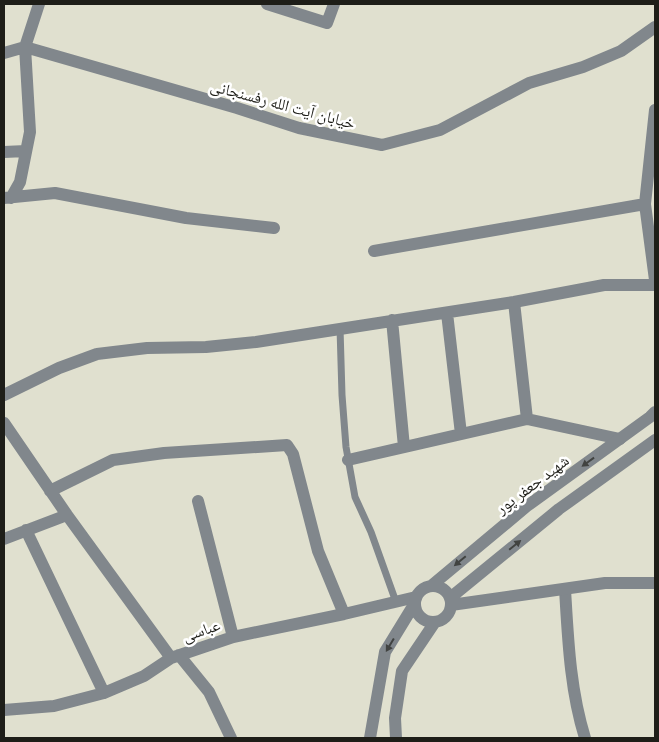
<svg xmlns="http://www.w3.org/2000/svg" width="659" height="742" font-family="'Playfair Display','Noto Naskh Arabic',serif">
<style>
.lines{fill:none;stroke-linecap:round;stroke-linejoin:round}
.service{stroke:#81878c;stroke-width:7}
.minor{stroke:#81878c;stroke-width:12}
.tertiary{stroke:#81878c;stroke-width:12}
.oneway{fill:#414341}
.labels{text-anchor:middle;stroke-width:5;stroke-linejoin:round;paint-order:stroke}
.street-label{font-size:16px;fill:#1e1e18;stroke:#fff}
</style>
<rect width="100%" height="100%" fill="#e0e0cf"/>
<g class="lines">
<path class="service" d="M340 328 342 395 346 447 355 497 371 532 396 602"/>
<path class="minor" d="M267 4 327 23 334 4
M4 53 25 47 237 108 299 128 382 145 440 130 529 83 583 67 621 51 655 27
M655 110 645 204 655 280
M4 152 26 151
M4 198 55 193 186 218 274 228
M11 198 20 182 30 132 25 47 39 4
M374 251 645 204
M514 302 527 419
M447 313 461 434
M392 320 404 447
M4 395 59 368 97 354 147 348 206 347 256 342 514 302 604 285H655
M4 423 67 515 171 658
M348 460 527 419 620 439
M50 491 113 460 164 453 287 445 293 454 318 551 344 614
M198 501 233 637
M26 530 104 693
M4 539 67 515
M565 589C568 639 570 690 585 738
M179 655 209 692 231 738
M4 710 54 706 104 693 144 676 171 658 233 637 344 614 416 597"/>
<path class="tertiary" d="M431 586 527 506 650 417 655 412
M415 604a18 18 0 1 1 36 0a18 18 0 1 1-36 0Z
M450 598 559 509 655 440
M451 605 605 583H655
M370 738 385 652 415 603
M396 738 395 718 402 671 435 622"/>
</g>
<defs><path id="oneway-solid" d="M-6-.8H1V-3.2L6.5 0L1 3.2V.8H-6Z" transform="scale(1.25)"/></defs>
<g class="oneway">
<use href="#oneway-solid" transform="translate(588 462) rotate(144)"/>
<use href="#oneway-solid" transform="translate(515 545) rotate(-39)"/>
<use href="#oneway-solid" transform="translate(460 561) rotate(140)"/>
<use href="#oneway-solid" transform="translate(390 645) rotate(121)"/>
</g>
<g class="labels">
<g class="street-label">
<text transform="translate(283 104) rotate(15)" y="6">خیابان آیت الله رفسنجانی</text>
<text transform="translate(532 484) rotate(-37)" y="6">شهید جعفر پور</text>
<text transform="translate(201 630) rotate(-19)" y="6">عباسی</text>
</g>
</g>
<rect width="659" height="742" fill="none" stroke="#1e1e18" stroke-width="10"/>
</svg>
